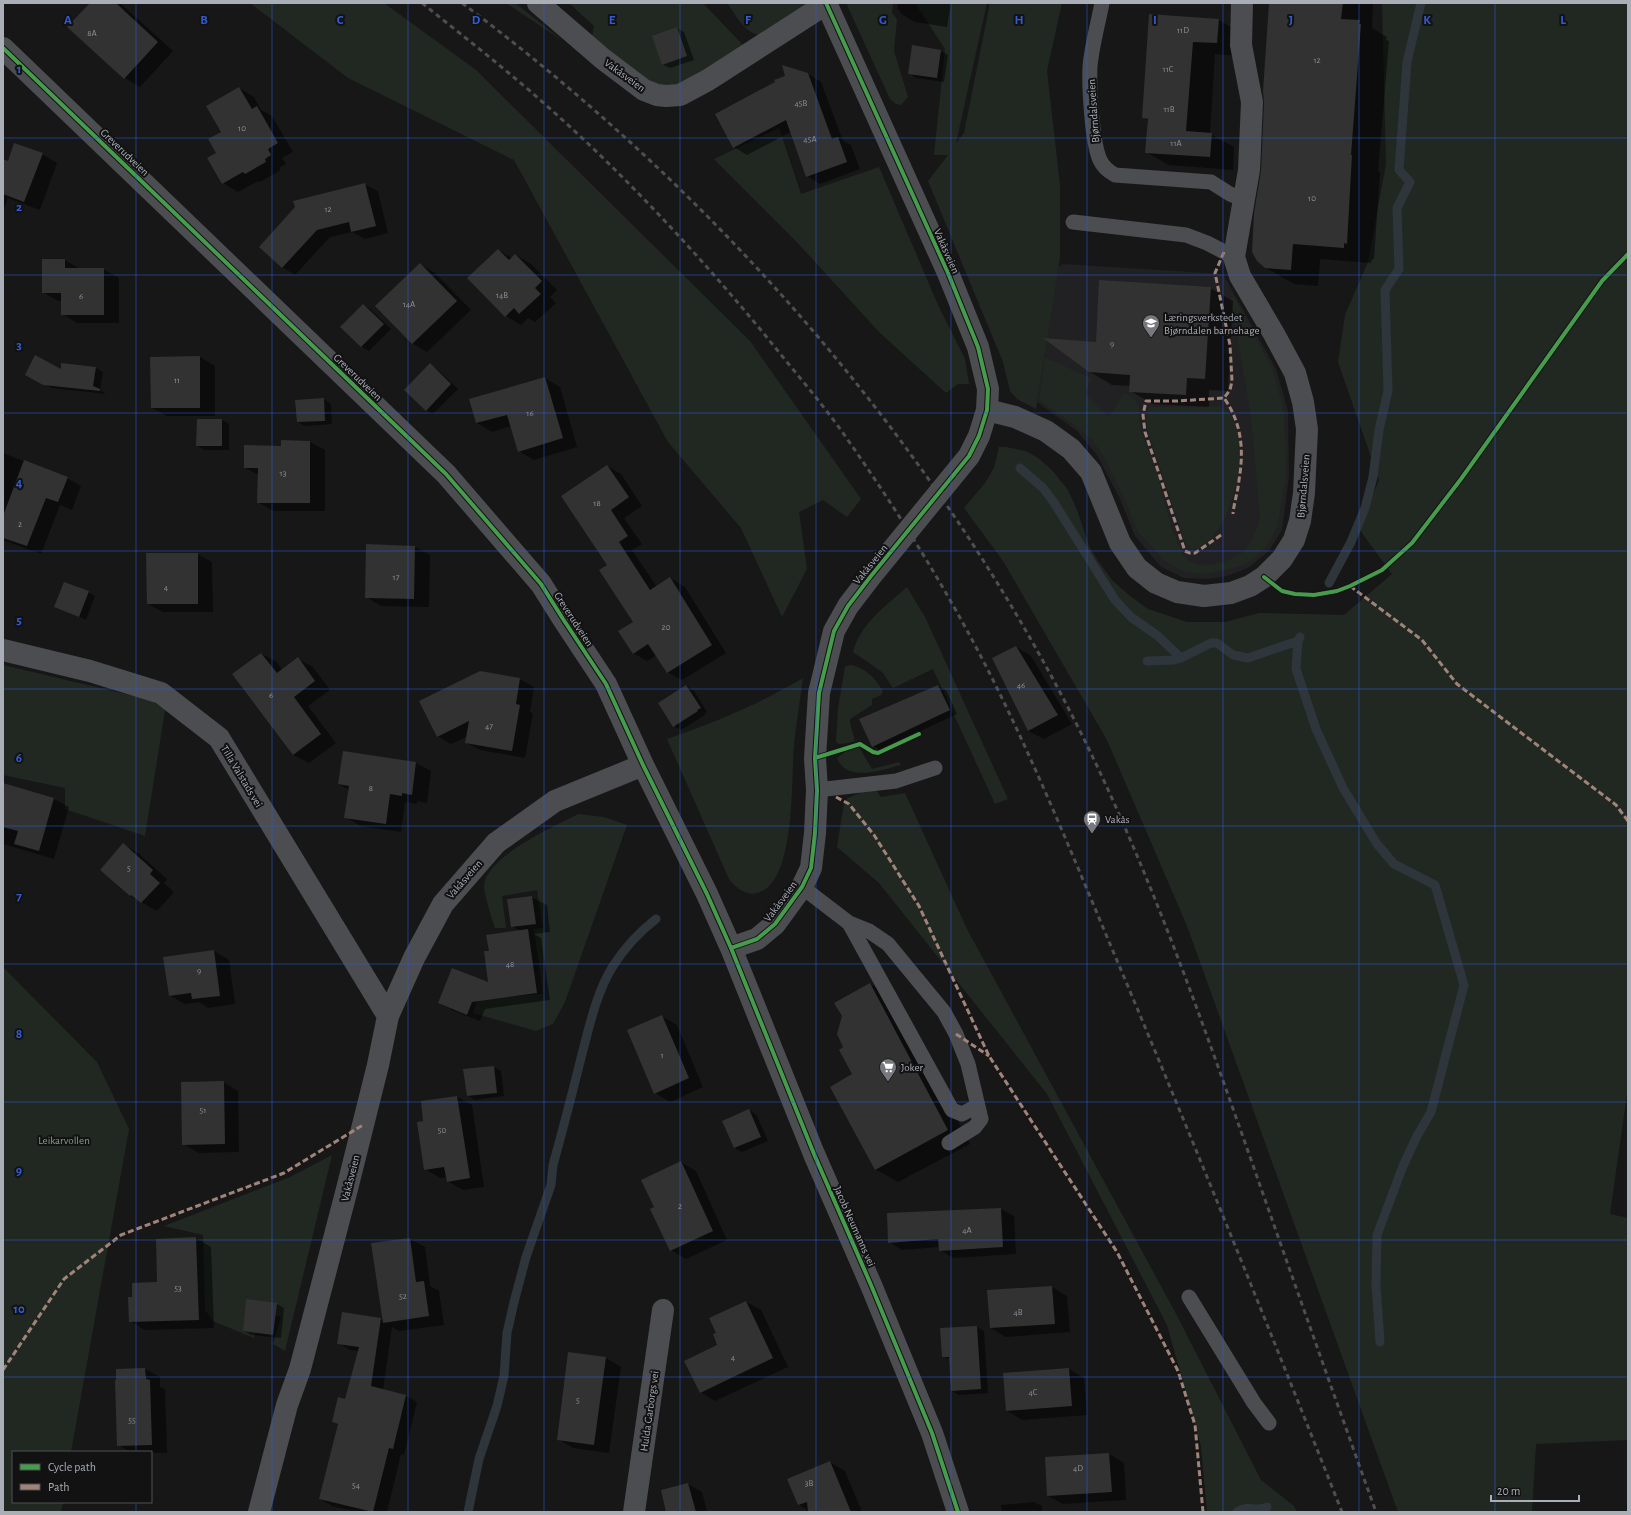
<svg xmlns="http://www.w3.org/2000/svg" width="1631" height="1515" font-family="'Alegreya Sans',sans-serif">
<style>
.built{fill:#212123}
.green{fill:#212822}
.shadow{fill:#0007}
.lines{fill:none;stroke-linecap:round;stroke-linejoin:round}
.stream{stroke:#2e353b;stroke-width:9}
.building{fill:#323233}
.lane{stroke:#4c4d50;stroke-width:15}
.street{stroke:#4c4d50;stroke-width:22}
.rail{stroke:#4d4e51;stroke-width:3;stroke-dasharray:5 4;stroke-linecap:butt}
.quiet{stroke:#a18479;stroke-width:3;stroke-dasharray:6 3;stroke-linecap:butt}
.cycleway-casing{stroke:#121213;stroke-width:6}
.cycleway{stroke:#469c4c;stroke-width:4}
.grid{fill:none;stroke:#325cd3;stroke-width:1;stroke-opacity:0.55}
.labels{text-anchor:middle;stroke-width:4;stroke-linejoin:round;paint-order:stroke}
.number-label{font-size:9px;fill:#8c8f96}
.street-label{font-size:11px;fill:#aaaeb7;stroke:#121213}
.poi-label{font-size:11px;fill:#aaaeb7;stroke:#121213;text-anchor:start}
.park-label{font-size:11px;fill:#82a183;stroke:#121213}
.grid-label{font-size:13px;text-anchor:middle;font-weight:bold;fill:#325cd3;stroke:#121213;stroke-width:4;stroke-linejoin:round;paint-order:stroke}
</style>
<rect width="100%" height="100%" fill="#171718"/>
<path class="built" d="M1063 264 1223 274 1276 369 1288 411 1289 476 1282 530 1269 551 1248 568 1227 576 1208 579 1184 578 1161 567 1135 536 1119 497 1097 455 1077 431 1037 402 1058 267Z"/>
<path class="green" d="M250 3H384L476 70 750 341 861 499 847 517 823 500 799 512 807 569 782 617 741 528 668 442 514 160 348 78Z
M506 3H515L563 41Z
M569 3H703L742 44V49L690 83 655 87 592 37 594 26Z
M727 3H805L804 6 762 35C745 35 736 15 727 3Z
M846 3H893L892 13 897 19 894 51 908 97 901 105 896 104 890 99Z
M915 3H987L956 143 964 133 990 3H1062L1047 71 1060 185V258L1036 409 1017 399 1010 391 1003 362 928 181 948 155H934L945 49Z
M1382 3H1628V1087L1610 1214 1628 1218V1440L1536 1444 1532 1512H1398L1187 926 1107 740 1003 561 964 508 985 483 994 468 999 447H1006L1026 451 1038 458 1052 470 1068 490 1077 510 1089 546 1098 561 1112 580 1130 596 1148 609 1187 622H1225L1259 613 1344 615 1392 574 1359 529 1379 480 1338 362 1345 315 1368 262 1386 164Z
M779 128 801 194 879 167 938 305 965 359 969 384H958L946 393 880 333 794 239 714 159Z
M1234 296 1273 371 1284 411 1286 474 1280 512 1276 530 1265 549 1250 561 1233 568 1207 574 1184 572 1165 561 1138 532 1121 491 1105 458 1092 440 1073 424 1039 400 1045 358 1092 378 1085 394 1107 416H1110L1124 393C1146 404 1136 410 1141 430 1144 443 1151 454 1155 467 1162 487 1173 552 1191 562 1205 570 1227 562 1240 554 1251 547 1257 530 1260 517L1251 417 1231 299Z
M1218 406C1260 420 1235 543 1191 551L1185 542 1148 432C1147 424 1144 413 1150 407Z
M907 587 926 619 1008 799 995 804 933 669 893 688 883 673 875 667 853 652C860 624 886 606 907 587Z
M3 665 151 700 165 710 145 836 65 809V788L3 775Z
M852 665C868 670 874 677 883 691L881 695 872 699V705L850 719V723L855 741 848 743 839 744 836 742 838 708 845 667 847 666Z
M803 678C800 701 796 723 794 745 791 777 796 879 760 892 747 897 737 889 729 879L667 739C716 722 759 704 803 678Z
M859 747 872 769 899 762 901 765C881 770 847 783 837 758L845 752Z
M874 787 881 797 905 793 967 929 1174 1310 1261 1480 1294 1506 1297 1512H1207L1201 1446 1167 1325 1047 1094 879 883 837 847 844 803 848 798Z
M578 814 604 817 627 825 565 1002 553 1024 536 1031 473 1013 478 999 543 994 534 929 543 928 537 890 502 896 506 928H495C492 919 484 894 484 886 485 857 555 826 578 814Z
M3 967 97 1062 129 1129 71 1452H13V1502H63L61 1512H3Z
M332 1155 285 1351 273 1344 281 1317 260 1313 254 1338 213 1321 205 1310 203 1235 164 1226 290 1177Z"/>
<path class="shadow" d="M91 3H120L173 51 140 87 125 78 69 27Z
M898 3H951L947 27 915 22 900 13V11L897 9Z
M1269 3H1373L1372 28 1387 37 1386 40 1389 41 1378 171 1380 172 1374 259H1372L1371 263 1320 259 1318 286 1294 284 1266 268 1262 171Z
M1150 15 1219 20 1241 33 1240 56 1215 54 1210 134 1234 147 1233 170 1169 165 1146 152 1149 121 1143 118Z
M677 28 684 32 694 60 670 68 662 64Z
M912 46 941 51 948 55 944 82 916 78 909 73Z
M808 74 821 82 843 141 851 145 860 169 820 184 807 176 791 132 747 155 734 147Z
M239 88 254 97 261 110 272 116 293 152 282 158 286 164 279 168 281 170 260 182 258 181 238 192 223 183 217 153 222 132Z
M42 154 57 163 40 210 8 198 3 211V161L8 162Z
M364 184 378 191 388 233 365 239 352 232 330 237 295 275 282 267 260 247Z
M498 250 512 258 516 255 531 264 557 290 550 297 556 303 535 322 528 318 521 325 506 316 469 278Z
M65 260 80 269H103L119 278V323H77L62 314V301H58L43 292Z
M420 264 435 273 471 310 427 352 412 343Z
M1210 288 1233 301 1228 391 1209 390V407L1153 404 1130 391 1131 386 1112 385 1090 372 1097 343Z
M363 305 370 309 391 329 369 351 362 347 342 327Z
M200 357 215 366V416H167L152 408Z
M430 365 437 369 458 389 433 414 426 410Z
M96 368 103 372 100 390 106 394 52 388 33 379 62 370Z
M545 378 560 387 577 447 534 460 519 451 511 426 492 432 477 423 470 400Z
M324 399 331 404 332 424 305 426 298 422Z
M222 420 229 424V450H205L197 446Z
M282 441 310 442 325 450V511H273L258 502 259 475 245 468 282 447Z
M3 453 67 478 81 486 72 510 60 505 41 554 3 540Z
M607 466 621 474 642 506 624 518 642 544 632 550 657 587 670 578 685 587 726 653 682 680 667 672 657 655 647 661 633 653 634 622 608 565Z
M415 547 430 555 429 607 381 606 366 597Z
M197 554 212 562 213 612H163L148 604Z
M88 592 95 596 86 620 55 606Z
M1016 647 1031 656 1072 724 1044 739 1028 731Z
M262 654 277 662 282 670 298 659 313 667 330 690 308 706 336 743 309 763 293 755Z
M481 672 520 679 534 687 530 712 533 713 525 758 480 750 466 743 468 736 451 744 437 736Z
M687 686 694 691 707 712 704 714 705 715 681 730 674 726Z
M938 686 946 690 957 714 880 750 873 746Z
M416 763 431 771 427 803 417 801V804L405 802 401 832 361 826 345 817 349 790 339 784Z
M3 784 54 799 69 807 54 859 3 844Z
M123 845 138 853 167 879 164 883 174 892 157 911 130 896Z
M531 897 547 905 550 932 534 934 541 938 550 1000 485 1009 480 1021 452 1010 439 1002 489 984 490 951 520 931 512 926Z
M214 951 229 960 235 1004 208 1008 199 1002 185 1004 169 995Z
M870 984 893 997 970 1144 898 1182 875 1169 853 1075 844 1047Z
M661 1016 677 1025 703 1087 670 1102 655 1093Z
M494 1067 501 1071 504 1096 475 1100 468 1096Z
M223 1082 238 1091 239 1152 199 1153 183 1144Z
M457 1097 472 1105 484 1187 463 1190 447 1181V1177L440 1178 425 1169V1122Z
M749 1110 756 1114 768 1141 742 1152 735 1148 723 1121Z
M681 1162 696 1171 727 1240 686 1259 671 1250 655 1208Z
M1001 1209 1014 1216 1016 1254 953 1258 940 1250 939 1247 902 1250 889 1242 888 1214Z
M196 1238 211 1247 214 1328 145 1330 130 1321 158 1283 157 1240Z
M410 1239 425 1247 430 1286 439 1291 444 1325 399 1331 392 1327 383 1390 406 1396 417 1402 404 1455 401 1454 387 1512H358L332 1506 320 1499 338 1425 333 1422 346 1400 358 1351 350 1350 338 1343 380 1319 383 1320Z
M1052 1287 1067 1296 1070 1332 1006 1337 991 1328 988 1291Z
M746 1302 761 1310 788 1367 715 1401 700 1392 719 1345 717 1333Z
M277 1304 284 1308 281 1338 251 1335 244 1331Z
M977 1327 984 1331 988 1393 959 1395 952 1391 950 1360 943 1356Z
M606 1358 621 1367 609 1453 573 1448 558 1439Z
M145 1369 160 1377V1387L165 1389 167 1453 130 1452 118 1445 117 1370Z
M1069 1369 1084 1378 1087 1415 1022 1420 1007 1411Z
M1109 1454 1124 1463 1126 1500 1063 1504 1048 1496Z
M830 1462 845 1471 862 1512H807L806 1509 799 1505Z
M688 1484 702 1492 707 1512H667L662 1491Z
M1034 1502 1042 1506V1512H1002L1001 1505Z"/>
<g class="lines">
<path class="stream" d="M1020 468 1043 488 1053 501 1115 600 1131 617 1158 636 1181 658 1211 643H1217L1233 655 1248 658 1298 641
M1329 583 1351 542 1365 508 1373 477 1379 430 1388 391 1385 290 1399 269 1397 208 1410 182 1399 170 1407 62 1421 3
M1300 637 1298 641 1296 669 1316 729 1343 788 1377 844 1394 864 1435 885 1464 985 1431 1112 1417 1136 1403 1166 1377 1235 1376 1285 1380 1342
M1147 661 1174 660 1181 658
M468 1512 479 1459 497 1406 504 1376 507 1333 514 1302 526 1257 551 1185 553 1165C563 1129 572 1094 581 1058 589 1028 596 993 613 966 625 947 638 933 656 919
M1237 1512C1248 1504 1254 1513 1267 1507"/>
</g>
<path class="building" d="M90 3H116L158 42 124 79 67 27Z
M1269 3H1343L1341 19 1360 20 1359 24H1361L1351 155H1352L1347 244 1344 243V248L1293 244 1291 270 1265 268 1257 261 1252 252 1254 213 1261 171 1264 103 1263 91Z
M1149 14 1219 19 1217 43 1193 42 1186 131 1212 133 1210 157 1145 153 1148 119 1142 118Z
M677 27 687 56 662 65 652 36Z
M912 45 941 50 937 78 908 74Z
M782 65 808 73 832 139 838 137 847 162 806 177 786 120 733 148 715 114 775 82 774 80 785 76Z
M239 87 252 109 257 106 278 143 268 149 271 155 265 159 266 162 245 174 243 172 222 184 207 158 216 153 208 139 221 132 206 106Z
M14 143 43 153 24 202 3 194V159L8 161Z
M365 183 376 226 351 232 349 222 317 230 282 268 259 247 295 207 293 201Z
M498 249 509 260 515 254 542 281 535 288 541 294 519 314 514 308 505 317 467 278Z
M42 259H65V268H104V315H61V293H42Z
M420 263 457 301 412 344 375 306Z
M1099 280 1211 287 1205 379 1187 378 1186 395 1129 392 1130 375 1089 372 1043 338 1096 342Z
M363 304 384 324 361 347 340 327Z
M35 355 61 369V363L96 367 93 386 100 389V391L43 385 25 375Z
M200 356V408H151L150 357Z
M430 363 451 384 426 411 404 390Z
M545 377 563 438 518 452 507 415 476 423 469 399Z
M324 398 325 421 297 422 295 400Z
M197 419H222V446H196Z
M281 440 310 441V503H257L258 468H244V445L281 446Z
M24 460 68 477 58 502 46 498 27 546 3 538V516Z
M607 465 629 497 611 510 628 536 619 542 650 590 670 577 712 645 667 673 648 644 633 654 618 631 633 622 599 570 607 565 561 496Z
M366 544 415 546 414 599 365 598Z
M146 553H198V604H147Z
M64 582 89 591 79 617 54 607Z
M1016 646 1058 715 1028 731 992 658Z
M261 653 277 673 298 657 315 681 294 697 321 734 293 755 232 674Z
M480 671 520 678 516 704 520 705 512 751 465 743 469 721 437 737 419 701Z
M686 685 701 708 697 710 698 711 673 727 658 703Z
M938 685 950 710 872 747 859 719Z
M343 751 416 762 412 795 402 793V796L390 794 386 824 344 818 349 786 338 784Z
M3 783 54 798 39 851 14 844 18 831 3 827Z
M123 843 153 870 150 874 160 883 141 903 131 895 130 896 100 870Z
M532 896 536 924 511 927 507 899Z
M528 929 537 993 472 1002 467 1015 438 1003 452 968 488 982 484 951H489L486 935Z
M214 950 220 996 192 999 191 993 169 996 163 957Z
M870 983 948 1130 875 1170 830 1087 852 1074 839 1050 843 1047 837 1034 842 1016 834 1003Z
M662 1015 689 1078 654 1094 627 1030Z
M494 1066 497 1093 467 1096 463 1069Z
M224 1081 225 1144 182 1145 181 1082Z
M457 1096 470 1178 447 1182 444 1167 424 1170 417 1122 423 1121 421 1101Z
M749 1109 761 1137 734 1148 722 1121Z
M681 1161 713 1231 670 1251 650 1209 654 1207 641 1180Z
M1001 1208 1003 1247 939 1251 938 1239 888 1243 887 1213Z
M196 1237 199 1320 129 1322 128 1297H132V1283L157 1282 156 1239Z
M410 1238 416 1282 424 1281 429 1316 383 1323 371 1243Z
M1052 1286 1055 1324 990 1328 987 1290Z
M246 1299 277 1303 273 1335 243 1331Z
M746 1301 773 1358 700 1393 684 1361 717 1345 713 1334 716 1333 709 1318Z
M342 1312 381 1318 371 1386 406 1395 393 1449 389 1448 373 1512 319 1499 338 1424 332 1422 338 1397 345 1399 359 1347 337 1344Z
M977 1326 981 1389 951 1391 949 1357H942L940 1328Z
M568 1352 606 1357 594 1445 557 1440Z
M145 1368 146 1379 150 1380 152 1445 117 1446 115 1381 116 1380V1369Z
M1069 1368 1072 1406 1006 1411 1003 1373Z
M1109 1453 1112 1492 1047 1496 1045 1457Z
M830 1461 851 1512H808L807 1502 798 1505 787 1479Z
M688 1483 696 1512H666L661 1490Z"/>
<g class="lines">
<path class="lane" d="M1102 3C1098 24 1092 45 1090 66 1089 86 1092 143 1100 160 1103 167 1108 171 1115 175L1211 182 1230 194 1245 200
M1073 222 1186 235 1207 243 1234 257
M817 790 896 781 935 768
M802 887 849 923 869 931 888 944 944 1012 956 1034 968 1064 981 1119 975 1127 949 1143
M849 923 952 1110 962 1114 973 1108 981 1119
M1189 1297 1254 1403 1269 1423"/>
<path class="street" d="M538 3 603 59 644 90 657 95 666 96 680 95 708 80 826 4
M3 48 446 474 541 584 563 619 606 684 643 765 707 894 731 948 814 1154 871 1285 932 1433 958 1512
M987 410 1015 417 1046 431 1071 449 1091 472 1120 543 1137 568 1156 583 1177 592 1204 596 1231 593 1250 586 1264 577 1282 559 1294 540 1300 521 1304 493 1307 429 1303 402 1295 373 1274 334 1240 276 1234 257 1249 170 1252 102 1241 45 1242 3
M3 650 90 671 161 693 219 738 388 1016
M731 948 757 939 775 924 802 887 811 868 815 833 817 790 815 758 819 693 834 631 848 606 871 576 969 456 979 436 987 410 988 389 978 347 948 273 826 3
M259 1512 287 1405 300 1369 347 1189 378 1065 388 1016 414 958 443 904 496 843 555 801 643 765
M634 1512 663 1310"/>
<path class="rail" d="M422 3C464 37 507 70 547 106 626 176 698 254 765 335 789 365 815 395 838 426 897 509 952 597 997 688 1044 783 1083 881 1124 977 1199 1155 1271 1333 1342 1512
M462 3C720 196 938 446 1082 735 1146 864 1195 1001 1243 1137 1287 1262 1331 1387 1376 1512"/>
<path class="quiet" d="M1224 252 1215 273 1230 345 1232 381 1230 390 1224 398C1242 423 1244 451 1239 480 1238 492 1234 502 1233 514
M1221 535 1195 553H1190L1185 551 1145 432 1143 415 1146 401H1177L1224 398
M1350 586 1422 640 1457 684 1616 805 1628 821
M836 797 849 804 874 835 919 906 989 1056 1117 1252 1178 1371 1195 1425 1203 1512
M956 1034 989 1056
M3 1370 64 1279 121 1235 284 1173 363 1125"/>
<g class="cycleway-casing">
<path id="cycleway" d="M3 48 446 474 541 584 563 619 606 684 643 765 707 894 731 948 814 1154 871 1285 932 1433 958 1512
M1264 577 1282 591 1295 594 1314 595 1337 591 1350 586 1382 570 1412 543 1461 479 1602 281 1628 254
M815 758 860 744 873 752 878 753 919 734
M731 948 757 939 775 924 802 887 811 868 815 833 817 790 815 758 819 693 834 631 848 606 871 576 969 456 979 436 987 410 988 389 978 347 948 273 826 3"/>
</g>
<use href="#cycleway" class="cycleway"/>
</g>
<path class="grid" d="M136 3V1452M272 3V1512M408 3V1512M544 3V1512M680 3V1512M816 3V1512M951 3V1512M1087 3V1512M1223 3V1512M1359 3V1512M1495 3V1512M3 138H1628M3 275H1628M3 413H1628M3 551H1628M3 689H1628M3 826H1628M3 964H1628M3 1102H1628M3 1240H1628M3 1377H1628M136 1502V1512"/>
<defs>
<g id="school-pin" transform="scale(0.9)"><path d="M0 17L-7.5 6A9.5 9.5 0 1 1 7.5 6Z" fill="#77797f" stroke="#121213"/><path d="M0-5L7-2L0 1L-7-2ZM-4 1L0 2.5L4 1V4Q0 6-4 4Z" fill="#fff"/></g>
<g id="station-pin" transform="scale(0.9)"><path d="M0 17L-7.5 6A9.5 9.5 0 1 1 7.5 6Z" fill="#77797f" stroke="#121213"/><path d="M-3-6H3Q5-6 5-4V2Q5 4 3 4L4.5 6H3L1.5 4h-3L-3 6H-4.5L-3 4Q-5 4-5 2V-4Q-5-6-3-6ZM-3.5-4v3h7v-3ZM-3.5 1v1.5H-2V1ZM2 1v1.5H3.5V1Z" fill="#fff"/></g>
<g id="supermarket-pin" transform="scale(0.9)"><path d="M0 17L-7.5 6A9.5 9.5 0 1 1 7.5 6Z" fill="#77797f" stroke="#121213"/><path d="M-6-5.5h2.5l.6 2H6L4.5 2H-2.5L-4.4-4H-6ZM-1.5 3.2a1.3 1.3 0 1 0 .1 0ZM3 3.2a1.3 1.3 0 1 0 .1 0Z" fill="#fff"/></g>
</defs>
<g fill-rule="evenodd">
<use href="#school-pin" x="1151" y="323"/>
<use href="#station-pin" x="1092" y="819"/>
<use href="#supermarket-pin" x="888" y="1067"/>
</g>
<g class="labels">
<g class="number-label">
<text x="1183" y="33">11D</text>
<text x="92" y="36">8A</text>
<text x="1317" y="63">12</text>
<text x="1168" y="72">11C</text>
<text x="801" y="106">45B</text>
<text x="1169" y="112">11B</text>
<text x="242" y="131">10</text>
<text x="810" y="142">45A</text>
<text x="1176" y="146">11A</text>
<text x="1312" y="201">10</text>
<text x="328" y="212">12</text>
<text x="502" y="298">14B</text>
<text x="81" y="299">6</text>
<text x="409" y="307">14A</text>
<text x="1112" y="347">9</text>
<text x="177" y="383">11</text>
<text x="530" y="416">16</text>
<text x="283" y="476">13</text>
<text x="597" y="506">18</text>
<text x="20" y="527">2</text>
<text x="396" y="580">17</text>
<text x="166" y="590">4</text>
<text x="666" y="630">20</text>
<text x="1021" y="688">46</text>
<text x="271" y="698">6</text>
<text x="489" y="729">47</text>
<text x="371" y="791">8</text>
<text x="129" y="871">5</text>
<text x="510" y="967">48</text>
<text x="199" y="974">9</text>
<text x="662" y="1058">1</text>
<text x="203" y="1113">51</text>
<text x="442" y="1133">50</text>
<text x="680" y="1209">2</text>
<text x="967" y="1233">4A</text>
<text x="178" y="1291">53</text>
<text x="403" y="1299">52</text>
<text x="1018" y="1315">4B</text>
<text x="733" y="1360">4</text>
<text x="1033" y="1395">4C</text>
<text x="578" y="1403">5</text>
<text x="132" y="1423">55</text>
<text x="1078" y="1471">4D</text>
<text x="809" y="1486">3B</text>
<text x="356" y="1488">54</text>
</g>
<g class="street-label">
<text transform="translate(625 75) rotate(36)" y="4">Vakåsveien</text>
<text transform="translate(1093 111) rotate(-94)" y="4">Bjørndalsveien</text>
<text transform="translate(125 152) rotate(44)" y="4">Greverudveien</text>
<text transform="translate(947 251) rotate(66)" y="4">Vakåsveien</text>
<text transform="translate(358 377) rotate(44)" y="4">Greverudveien</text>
<text transform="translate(1303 486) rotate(-85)" y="4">Bjørndalsveien</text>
<text transform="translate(870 564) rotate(-51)" y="4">Vakåsveien</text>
<text transform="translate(574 619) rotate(57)" y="4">Greverudveien</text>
<text transform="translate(242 776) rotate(59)" y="4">Tilla Valstads vei</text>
<text transform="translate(464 879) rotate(-49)" y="4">Vakåsveien</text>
<text transform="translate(780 901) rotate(-53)" y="4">Vakåsveien</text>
<text transform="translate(350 1178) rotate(-76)" y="4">Vakåsveien</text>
<text transform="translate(855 1226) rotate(66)" y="4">Jacob Neumanns vei</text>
<text transform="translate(649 1411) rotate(-82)" y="4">Hulda Garborgs vei</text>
</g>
<g class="poi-label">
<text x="1164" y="321">Læringsverkstedet<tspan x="1164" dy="13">Bjørndalen barnehage</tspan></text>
<text x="1105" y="823">Vakås</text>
<text x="901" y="1071">Joker</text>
</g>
<g class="park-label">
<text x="64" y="1144">Leikarvollen</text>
</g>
</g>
<g class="grid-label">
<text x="68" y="24">A</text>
<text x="204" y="24">B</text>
<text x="340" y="24">C</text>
<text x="476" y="24">D</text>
<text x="612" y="24">E</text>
<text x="748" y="24">F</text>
<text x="883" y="24">G</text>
<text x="1019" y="24">H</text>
<text x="1155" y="24">I</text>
<text x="1291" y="24">J</text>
<text x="1427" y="24">K</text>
<text x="1563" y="24">L</text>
<text x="19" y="73">1</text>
<text x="19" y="211">2</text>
<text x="19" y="349">3</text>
<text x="19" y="487">4</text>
<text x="19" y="624">5</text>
<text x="19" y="762">6</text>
<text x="19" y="900">7</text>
<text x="19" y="1038">8</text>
<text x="19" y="1175">9</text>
<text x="19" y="1313">10</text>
</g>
<rect width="1631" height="1515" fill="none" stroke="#aaaeb7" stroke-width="8"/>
<rect x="12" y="1451" width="140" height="52" fill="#121213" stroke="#4f5055"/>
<rect x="20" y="1464" width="20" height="6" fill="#469c4c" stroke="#4f5055"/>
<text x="48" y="1471" font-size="12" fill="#aaaeb7">Cycle path</text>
<rect x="20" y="1484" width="20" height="6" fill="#a18479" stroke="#4f5055"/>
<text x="48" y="1491" font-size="12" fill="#aaaeb7">Path</text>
<path d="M1491 1495v6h88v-6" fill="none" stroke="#aaaeb7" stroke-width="2"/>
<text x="1497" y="1495" font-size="12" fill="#aaaeb7" stroke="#121213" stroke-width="3" paint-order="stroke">20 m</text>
</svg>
